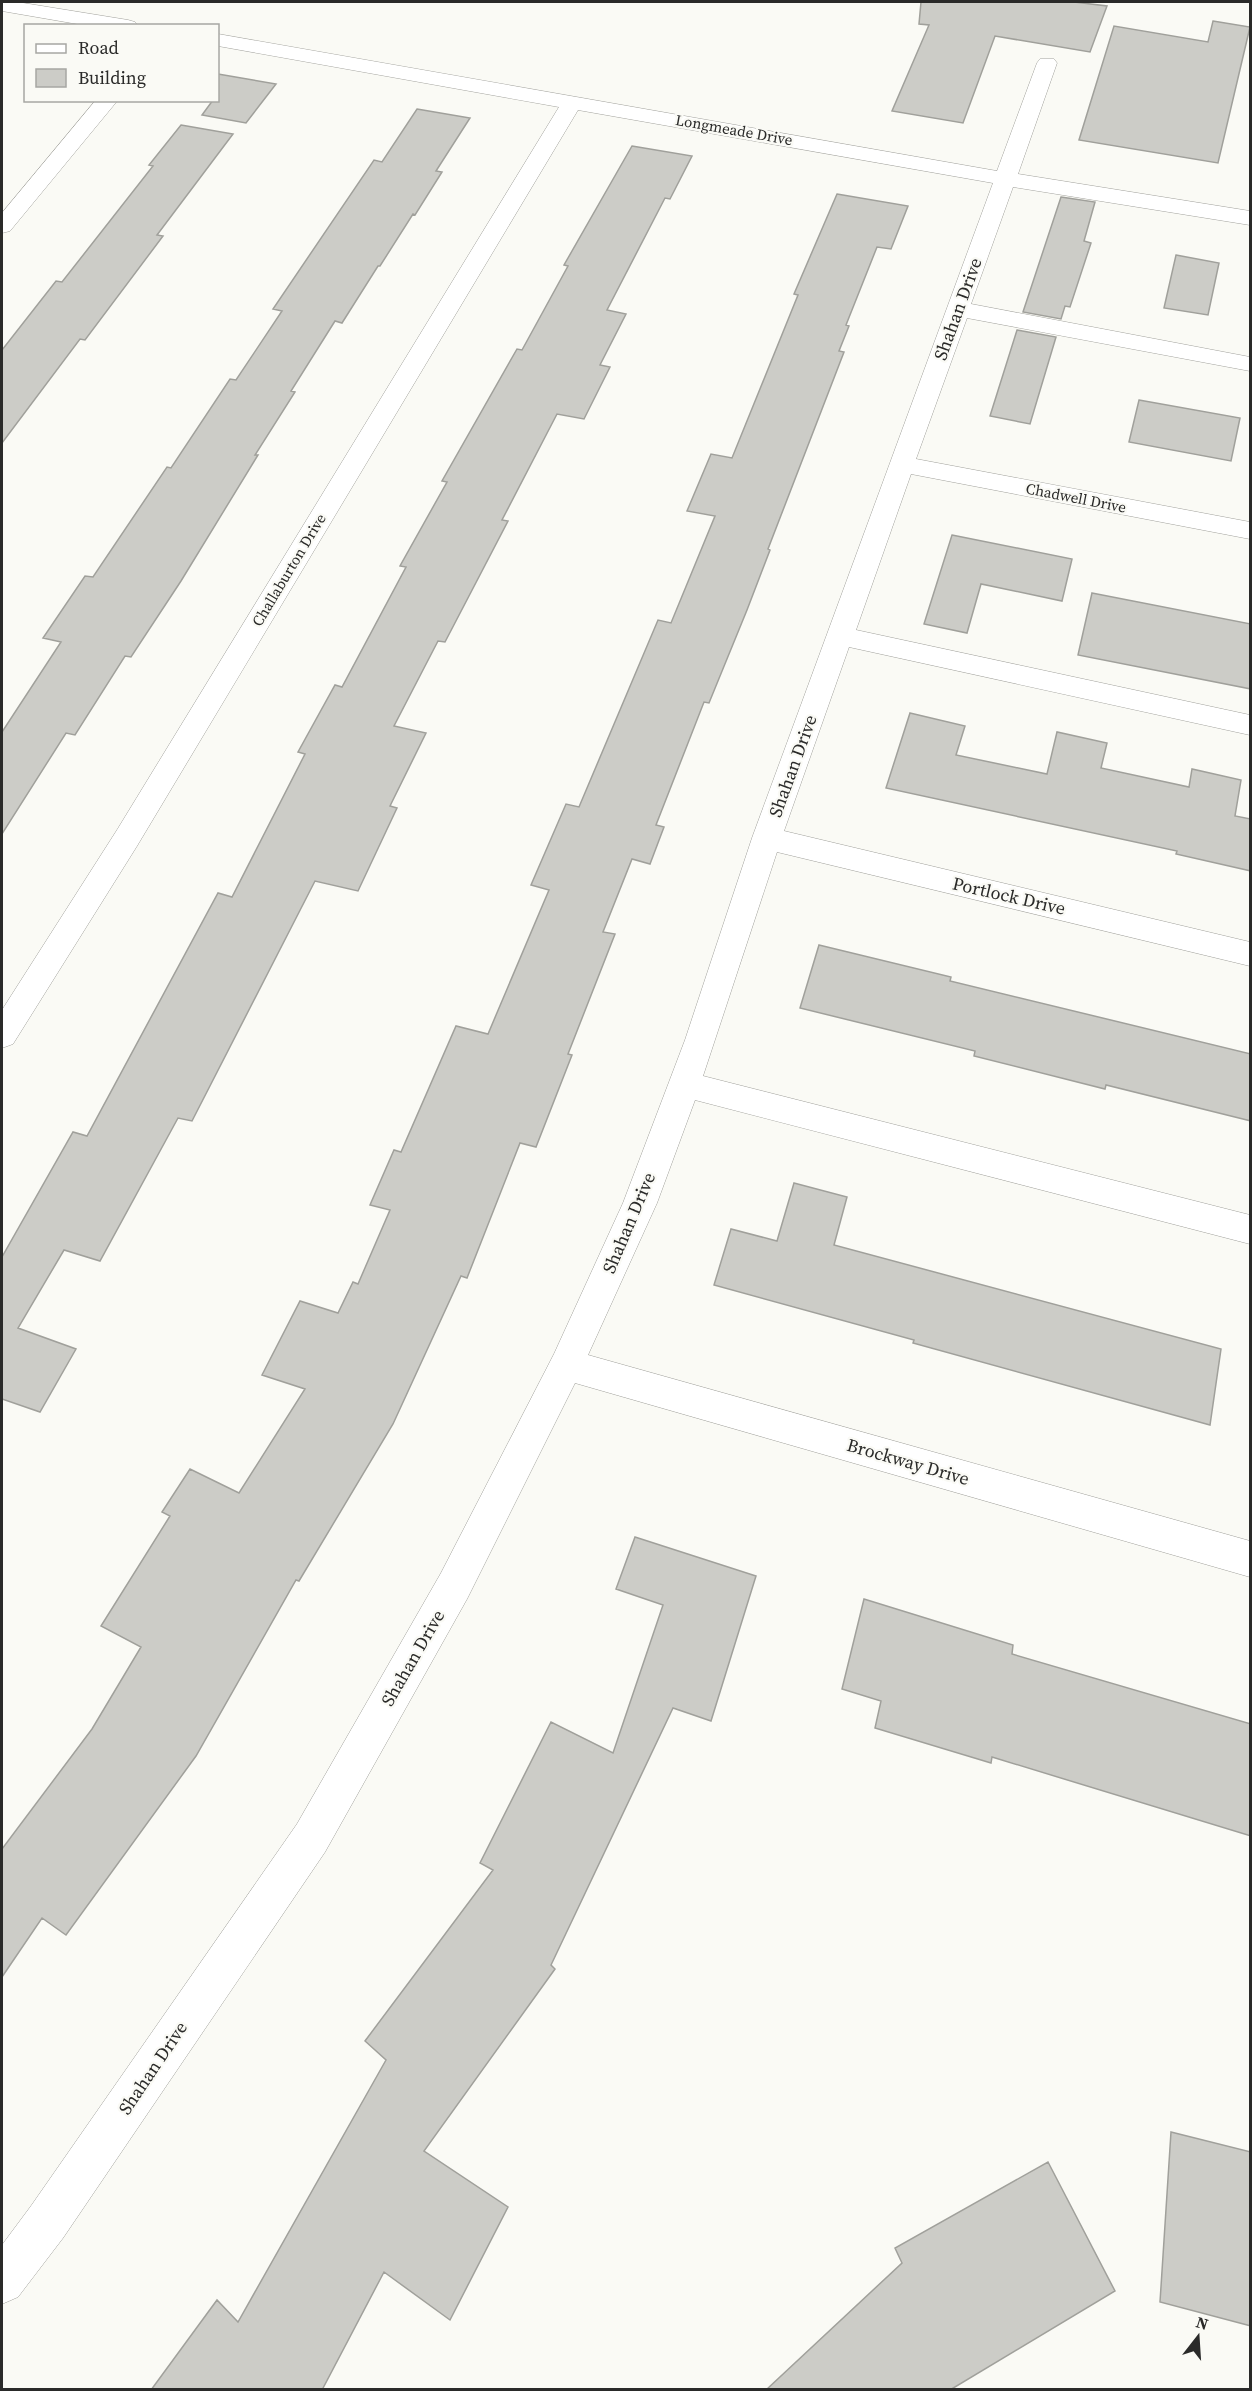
<svg xmlns="http://www.w3.org/2000/svg" width="1252" height="2391" font-family="'Source Serif 4',serif">
<style>
.building{fill:#ccccc7;stroke:#a0a09b;stroke-width:1.5}
.lines{fill:none;stroke-linecap:round;stroke-linejoin:round}
.minor-casing{stroke:#a1a19c;stroke-width:1}
.minor{fill:#fff;fill-rule:evenodd}
.labels{text-anchor:middle;stroke-width:4.5;stroke-linejoin:round;paint-order:stroke}
.far-street-label{font-size:15px;fill:#2a2a29;stroke:#fafaf5}
.street-label{font-size:18px;fill:#2a2a29;stroke:#fafaf5}
</style>
<rect width="100%" height="100%" fill="#fafaf5"/>
<path class="building" d="M921 2H1074L1107 6 1090 52 995 36 963 123 892 111 929 25 919 24Z
M1213 21 1250 27 1218 163 1079 140 1114 26 1208 42Z
M218 74 276 84 246 123 202 115 213 100H218Z
M417 109 470 118 436 171 442 172 415 215 413 214 380 266H378L342 323 335 321 291 391 295 392 255 455H258L181 581 131 657 125 656 75 735 66 733 2 834V732L61 642 43 638 85 576 93 577 167 467 171 468 230 379 236 380 282 311 273 309 374 160 382 162Z
M181 125 233 134 157 235 163 236 85 340 80 339 2 443V350L56 281 62 282 153 166 149 165Z
M632 146 692 156 670 199 665 198 607 310 626 314 600 365 610 367 584 419 557 414 502 520 508 521 445 642 438 641 394 726 426 733 390 806 397 808 358 891 315 881 192 1121 178 1118 100 1261 64 1250 18 1328 76 1349 40 1412 2 1399V1257L73 1132 87 1136 218 893 232 897 305 754 298 752 335 685 342 687 406 567 400 566 447 482 442 481 517 349 522 350 568 266 564 265Z
M837 194 908 206 891 249 877 247 846 325 849 326 839 351 844 352 768 549 770 550 747 610 709 703 704 702 656 825 664 827 650 864 632 859 603 932 615 934 568 1054 572 1055 536 1147 520 1143 467 1278 461 1276 393 1424 299 1581 296 1580 196 1756 66 1935 42 1918 2 1977V1849L92 1729 141 1647 101 1626 170 1516 162 1512 190 1469 239 1493 305 1389 262 1375 300 1301 338 1313 353 1282 358 1284 390 1210 370 1205 394 1150 401 1152 456 1026 488 1034 549 890 531 885 566 804 579 807 658 620 671 623 715 516 687 511 711 454 732 458 798 295 794 294Z
M1061 197 1095 202 1084 241 1091 243 1070 307 1065 306 1061 319 1023 312Z
M1176 255 1219 263 1208 315 1164 308Z
M1017 330 1056 337 1030 424 990 416Z
M1139 400 1240 418 1231 461 1129 442Z
M952 535 1072 559 1062 601 981 584 967 633 924 624Z
M1092 593 1251 624V689L1078 655Z
M910 713 965 726 956 755 1047 774 1057 732 1107 743 1101 768 1189 787 1192 769 1241 780 1235 816 1251 819V871L1176 854 1177 851 886 788Z
M819 945 951 977 950 981 1251 1054V1121L1106 1085 1105 1089 974 1056 975 1051 800 1008Z
M794 1183 847 1197 834 1245 1221 1349 1210 1425 913 1343 914 1340 714 1285 731 1229 777 1241Z
M635 1537 756 1576 711 1721 673 1708 551 1965 555 1969 424 2151 508 2207 450 2320 384 2272 322 2390H151L217 2300 238 2322 386 2060 365 2041 493 1870 480 1863 551 1722 613 1753 663 1605 616 1589Z
M864 1599 1013 1645 1012 1654 1251 1724V1836L992 1757 991 1763 875 1728 881 1701 842 1689Z
M1171 2132 1251 2152V2326L1160 2302Z
M1048 2162 1115 2291 950 2390H766L902 2263 895 2248Z"/>
<g class="lines">
<g class="minor-casing">
<path id="minor" d="M2 2H17L128 20 135 22 138 26H89L2 11Z
M218 34 997 171 1037 63 1040 59H1054L1057 63 1018 174 1250 211V225L1013 187 971 304 1250 357V371L967 318 916 459 1250 522V539L911 474 856 630 1250 715V735L849 647 784 831 1250 942V966L777 852 703 1076 1250 1215V1244L695 1100 657 1203 588 1355 1250 1541V1577L575 1383 467 1599 325 1852 63 2238 18 2297 2 2304V2245L31 2206 297 1824 441 1573 554 1354 623 1203 685 1040 752 838 993 183 578 110 137 846 13 1044 2 1048V1010L117 830 559 107 218 46Z
M96 100H118L10 231 2 233V213Z"/>
</g>
<use href="#minor" class="minor"/>
</g>
<g class="labels">
<g class="far-street-label">
<text transform="translate(734 130) rotate(10)" y="5">Longmeade Drive</text>
<text transform="translate(1076 498) rotate(11)" y="5">Chadwell Drive</text>
<text transform="translate(289 570) rotate(-59)" y="5">Challaburton Drive</text>
</g>
<g class="street-label">
<text transform="translate(958 309) rotate(-70)" y="6">Shahan Drive</text>
<text transform="translate(793 766) rotate(-70)" y="6">Shahan Drive</text>
<text transform="translate(1009 896) rotate(13)" y="6">Portlock Drive</text>
<text transform="translate(629 1223) rotate(-67)" y="6">Shahan Drive</text>
<text transform="translate(908 1462) rotate(16)" y="6">Brockway Drive</text>
<text transform="translate(413 1658) rotate(-60)" y="6">Shahan Drive</text>
<text transform="translate(153 2068) rotate(-56)" y="6">Shahan Drive</text>
</g>
</g>
<rect width="1252" height="2391" fill="none" stroke="#2a2a29" stroke-width="6"/>
<rect x="24" y="24" width="195" height="78" fill="#fafaf5" stroke="#a7a7a3" stroke-width="1.5"/>
<rect x="36" y="44" width="30" height="9" fill="#ffffff" stroke="#a7a7a3" stroke-width="1.5"/>
<text x="78" y="54" font-size="18" fill="#2a2a29">Road</text>
<rect x="36" y="69" width="30" height="18" fill="#ccccc7" stroke="#a7a7a3" stroke-width="1.5"/>
<text x="78" y="84" font-size="18" fill="#2a2a29">Building</text>
<g transform="translate(1198 2337) rotate(17)" stroke="#fafaf5" stroke-width="4.5" paint-order="stroke">
<path d="M0-4.5L10 22L0 15L-10 22Z" fill="#2a2a29"/>
<text y="-9" font-size="16" font-weight="bold" text-anchor="middle" fill="#2a2a29">N</text>
</g>
</svg>
